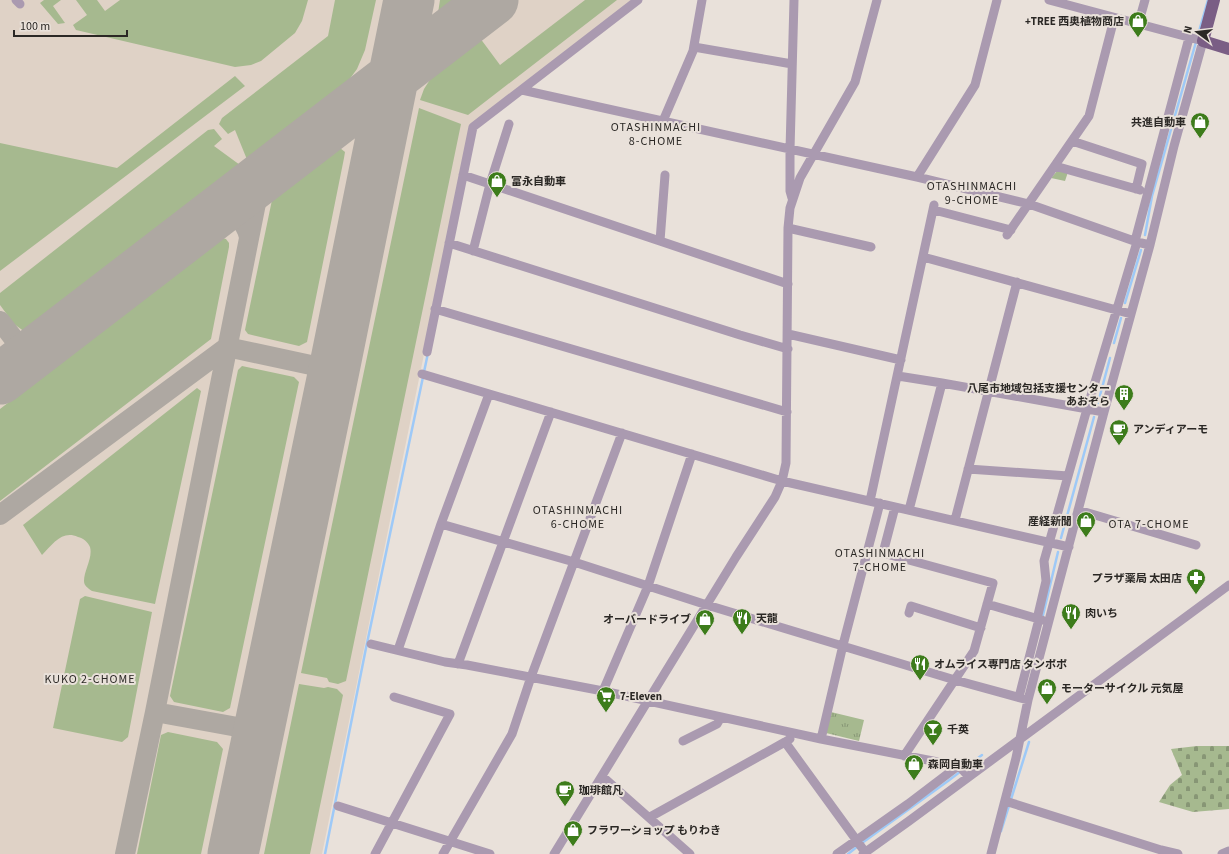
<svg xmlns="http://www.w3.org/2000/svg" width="1229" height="854" font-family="'Source Sans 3','Noto Sans JP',sans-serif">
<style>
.built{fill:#dfd2c6}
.grass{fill:#a6b98f}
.cemetery{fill:url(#cemetery-stones)}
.park{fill:url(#park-tufts)}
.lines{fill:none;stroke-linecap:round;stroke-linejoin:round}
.stream{stroke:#9ec9f7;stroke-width:2.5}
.taxiway{stroke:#aea8a2;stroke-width:20}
.runway{stroke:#aea8a2;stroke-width:51}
.minor{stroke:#aa9ab0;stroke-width:9}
.major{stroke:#7a5e85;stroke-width:12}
.labels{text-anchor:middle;stroke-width:4;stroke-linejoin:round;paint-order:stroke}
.poi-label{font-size:11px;font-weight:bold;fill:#2b2825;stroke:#e9e1da;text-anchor:start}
.neighbourhood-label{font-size:12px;letter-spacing:1px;fill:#2b2825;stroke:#e9e1da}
</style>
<defs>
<pattern id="cemetery-stones" width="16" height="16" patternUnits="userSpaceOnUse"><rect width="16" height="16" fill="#a6b98f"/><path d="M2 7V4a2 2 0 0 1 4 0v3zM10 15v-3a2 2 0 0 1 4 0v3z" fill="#879675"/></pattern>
<pattern id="park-tufts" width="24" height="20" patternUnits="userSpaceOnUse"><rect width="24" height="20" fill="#a6b98f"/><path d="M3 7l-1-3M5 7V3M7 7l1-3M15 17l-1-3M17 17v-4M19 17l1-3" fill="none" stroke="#879675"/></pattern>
</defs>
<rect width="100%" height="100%" fill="#e9e1da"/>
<path class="built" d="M0 0H633L471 124 322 854H0Z"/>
<path class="grass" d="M44 0H61L53 6 65 23 58 24 40 3Z
M76 0H97L105 11 120 0H308L302 21 295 33 261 61 251 65 235 67 76 30 73 25 87 15Z
M335 0H376L365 50 357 69 346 84 248 162 235 130 228 134 219 124 222 118 328 36Z
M440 0H455L438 13Z
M585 0H617L468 115 420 100 424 89 433 75 480 38 500 65Z
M235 76 245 86 0 271V143L117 168Z
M419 108 461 124 346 681 338 684 329 682 327 678 301 673Z
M214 129 222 139 214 146 240 165 35 327 25 332 14 324 0 305V293L208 130Z
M340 148 345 152 344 158 307 342 299 346 248 334 245 330 246 325 272 200Z
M222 238 226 239 229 243V247L211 339 0 501V409Z
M242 366 294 377 299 382 230 708 223 712 174 702 170 696 238 370Z
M197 388 201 391 155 604 92 591C88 588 84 586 84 581 84 570 93 558 90 547 88 542 83 538 78 537 62 530 53 544 42 555L23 525Z
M85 596 152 612 128 737 122 742 53 728 80 599Z
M299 684 324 688 328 687 337 689 343 695 310 854H264Z
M168 732 217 742 223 749 201 854H137L161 735Z"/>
<path class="cemetery" d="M1197 746H1229V809L1193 812 1159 802 1170 785 1182 775 1171 749Z"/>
<path class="park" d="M1058 170 1068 172 1065 181 1051 178Z
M831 712 864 720 859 741 826 733Z"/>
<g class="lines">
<path class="stream" d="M1145 235 1152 196 1208 0
M1125 303 1141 250
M1114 343 1121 318
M424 372 428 353
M1098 403 1110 358
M1061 538 1094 417
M1043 615 1058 552
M1001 831 1029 742
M862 843 948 781 982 755
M325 854 366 648 423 377
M848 854 858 846"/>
<path class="taxiway" d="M212 215C232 214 244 216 249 237
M0 321 28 357
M0 515 227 347 334 370
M155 712 259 731
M125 854 155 712 261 178"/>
<path class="runway" d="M0 379 493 0
M233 854 334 370 409 0"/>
<path class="minor" d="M16 0 20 4
M1138 25 1145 0
M694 47 792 64
M522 90 917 177 1029 204 1137 242 1150 245
M663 121 693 51 702 0
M1072 141 1142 164 1136 189
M1055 166 1140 190
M463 175 788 284
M917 177 975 85 997 0
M792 198 790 191V150L794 0
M934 210 1011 230
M788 228 871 247
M1007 235 1089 116 1114 19
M660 241 665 175
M1135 241 1189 38
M449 243 740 335 788 349
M473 251 490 184 509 124
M923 257 1131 314
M435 309 787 412
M788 334 901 360
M427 352 473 127 638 0
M422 374 782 481 1069 547
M898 376 942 383 1104 412
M968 469 1068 476
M870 501 934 205
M895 507 883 553 993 583 974 651 904 756
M909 510 942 383
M1078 510 1196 545
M955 520 1017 282
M441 524 574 562 707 605 955 680 1028 700
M987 604 1042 620
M909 613 911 606 981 628
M1037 619 1046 581 1044 561 1087 409 1137 242
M371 644 445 662 467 665 603 691 821 739 958 766 960 767 969 777
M398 650 441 524 489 394
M458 664 551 412
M603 691 648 586 692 454
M1019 697 1039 619
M790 739 785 742 865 852
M821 739 843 645 880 503
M683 741 717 724 721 717
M602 776 690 854
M1005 801 1161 850 1178 854
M338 806 490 854
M650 817 785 742
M375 854 450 714 394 697
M443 854 512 734 531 677 622 433
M554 854 736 557 775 497 782 481 786 463 788 228 790 208 800 178 855 82 877 0
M837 854 908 804 958 766
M863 854 909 821 1229 585
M991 854 1016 758 1028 700 1104 412 1150 245 1174 146 1203 41 1049 0
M1222 854 1229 851"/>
<path class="major" d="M1214 0 1203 41 1229 49"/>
</g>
<defs>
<g id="shop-pin" transform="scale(1)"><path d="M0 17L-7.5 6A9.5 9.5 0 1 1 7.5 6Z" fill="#3d7c1b" stroke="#e9e1da"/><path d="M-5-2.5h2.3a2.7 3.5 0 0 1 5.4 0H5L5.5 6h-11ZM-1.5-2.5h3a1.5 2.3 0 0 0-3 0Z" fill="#fff"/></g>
<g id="building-pin" transform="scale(1)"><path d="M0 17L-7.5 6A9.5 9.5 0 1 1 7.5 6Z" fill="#3d7c1b" stroke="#e9e1da"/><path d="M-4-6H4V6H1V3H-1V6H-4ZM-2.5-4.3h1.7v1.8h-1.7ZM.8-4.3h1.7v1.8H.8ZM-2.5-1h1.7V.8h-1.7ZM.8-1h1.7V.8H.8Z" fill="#fff"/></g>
<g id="cafe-pin" transform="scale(1)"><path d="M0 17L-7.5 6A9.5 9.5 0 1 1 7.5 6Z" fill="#3d7c1b" stroke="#e9e1da"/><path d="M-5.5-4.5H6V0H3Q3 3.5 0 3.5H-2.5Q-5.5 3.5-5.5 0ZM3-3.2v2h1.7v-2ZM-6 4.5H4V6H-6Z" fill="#fff"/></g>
<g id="pharmacy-pin" transform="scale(1)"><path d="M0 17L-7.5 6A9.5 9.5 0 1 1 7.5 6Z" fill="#3d7c1b" stroke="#e9e1da"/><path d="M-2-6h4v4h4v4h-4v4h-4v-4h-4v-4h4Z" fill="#fff"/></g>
<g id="restaurant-pin" transform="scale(1)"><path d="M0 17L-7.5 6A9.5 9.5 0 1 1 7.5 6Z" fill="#3d7c1b" stroke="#e9e1da"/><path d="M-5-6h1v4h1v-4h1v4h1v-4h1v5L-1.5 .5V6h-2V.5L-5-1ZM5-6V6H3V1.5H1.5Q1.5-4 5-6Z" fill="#fff"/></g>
<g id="supermarket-pin" transform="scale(1)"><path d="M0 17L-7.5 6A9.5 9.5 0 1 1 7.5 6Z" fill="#3d7c1b" stroke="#e9e1da"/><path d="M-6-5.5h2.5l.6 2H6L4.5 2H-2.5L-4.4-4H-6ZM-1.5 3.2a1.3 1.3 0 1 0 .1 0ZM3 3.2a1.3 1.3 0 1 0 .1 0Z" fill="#fff"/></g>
<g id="bar-pin" transform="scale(1)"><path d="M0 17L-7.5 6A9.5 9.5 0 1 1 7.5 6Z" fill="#3d7c1b" stroke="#e9e1da"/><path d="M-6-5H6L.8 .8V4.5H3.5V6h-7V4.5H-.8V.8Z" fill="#fff"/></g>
</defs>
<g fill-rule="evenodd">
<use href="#shop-pin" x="1138" y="21"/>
<use href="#shop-pin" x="1200" y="122"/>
<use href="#shop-pin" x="497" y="181"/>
<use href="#building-pin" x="1124" y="394"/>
<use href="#cafe-pin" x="1119" y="429"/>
<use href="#shop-pin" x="1086" y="521"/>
<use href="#pharmacy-pin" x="1196" y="578"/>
<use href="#restaurant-pin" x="1071" y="613"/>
<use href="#restaurant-pin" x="742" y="618"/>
<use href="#shop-pin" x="705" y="619"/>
<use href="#restaurant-pin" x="920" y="664"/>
<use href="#shop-pin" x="1047" y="688"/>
<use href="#supermarket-pin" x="606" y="696"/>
<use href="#bar-pin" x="933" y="729"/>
<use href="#shop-pin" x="914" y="764"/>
<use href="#cafe-pin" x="565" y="790"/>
<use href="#shop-pin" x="573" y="830"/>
</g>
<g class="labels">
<g class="poi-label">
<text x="1124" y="25" text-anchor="end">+TREE 西奥植物商店</text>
<text x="1186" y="126" text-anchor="end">共進自動車</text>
<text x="511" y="185">富永自動車</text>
<text x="1110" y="392" text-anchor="end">八尾市地域包括支援センター<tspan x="1110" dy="13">あおぞら</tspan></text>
<text x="1133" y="433">アンディアーモ</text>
<text x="1072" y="525" text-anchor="end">産経新聞</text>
<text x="1182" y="582" text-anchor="end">プラザ薬局 太田店</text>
<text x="1085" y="617">肉いち</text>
<text x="756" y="622">天龍</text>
<text x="691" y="623" text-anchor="end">オーバードライブ</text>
<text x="934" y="668">オムライス専門店 タンポポ</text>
<text x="1061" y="692">モーターサイクル 元気屋</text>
<text x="620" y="700">7-Eleven</text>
<text x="947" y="733">千英</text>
<text x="928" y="768">森岡自動車</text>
<text x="579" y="794">珈琲館凡</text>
<text x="587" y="834">フラワーショップ もりわき</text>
</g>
<g class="neighbourhood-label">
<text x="656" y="131">OTASHINMACHI<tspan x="656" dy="14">8-CHOME</tspan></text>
<text x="972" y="190">OTASHINMACHI<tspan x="972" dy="14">9-CHOME</tspan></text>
<text x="578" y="514">OTASHINMACHI<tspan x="578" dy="14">6-CHOME</tspan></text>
<text x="1149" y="528">OTA 7-CHOME</text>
<text x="880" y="557">OTASHINMACHI<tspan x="880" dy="14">7-CHOME</tspan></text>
<text x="90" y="683">KUKO 2-CHOME</text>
</g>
</g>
<g transform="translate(1197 32) rotate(285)" stroke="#e9e1da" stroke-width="3" paint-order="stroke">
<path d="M0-3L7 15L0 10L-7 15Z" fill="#2b2825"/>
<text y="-6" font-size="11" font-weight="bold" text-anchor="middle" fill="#2b2825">N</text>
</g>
<path d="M14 30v6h113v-6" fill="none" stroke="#2b2825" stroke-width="2"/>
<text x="20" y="30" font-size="12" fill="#2b2825" stroke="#e9e1da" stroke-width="3" paint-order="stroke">100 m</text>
</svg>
